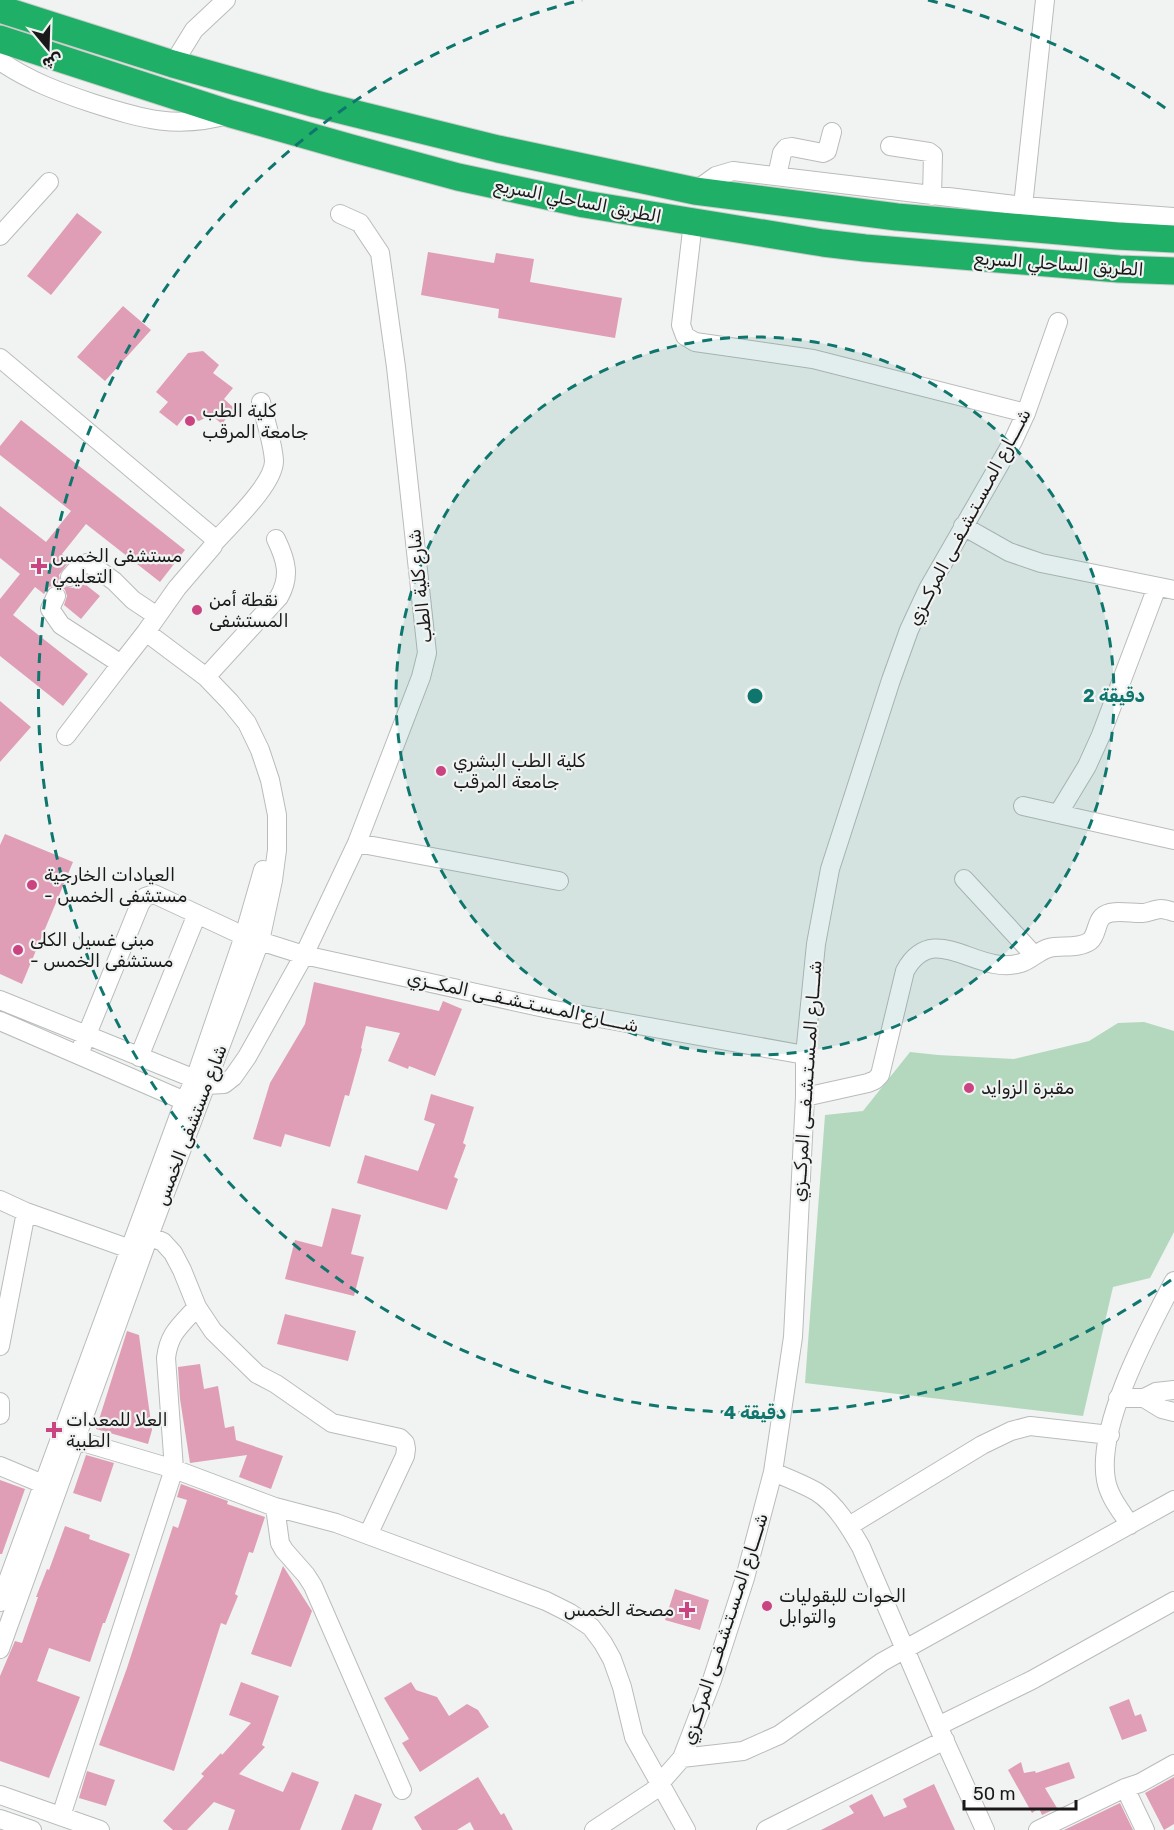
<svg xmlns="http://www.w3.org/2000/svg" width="1174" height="1830" font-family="Rubik,'Noto Sans Arabic',sans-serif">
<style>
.green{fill:#b3d8be}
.building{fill:#e09eb6}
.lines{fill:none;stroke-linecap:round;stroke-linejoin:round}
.minor-casing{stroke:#b9bcba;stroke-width:20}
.highway-casing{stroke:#ccc;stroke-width:29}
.minor{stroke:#fff;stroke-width:18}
.highway{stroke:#20af66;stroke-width:27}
.ring{fill:none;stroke:#0f766e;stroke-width:3;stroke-dasharray:10 8}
.poi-dot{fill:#cb4482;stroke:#f0f3f1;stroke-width:2}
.labels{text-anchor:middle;stroke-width:4.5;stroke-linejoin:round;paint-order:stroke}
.street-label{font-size:18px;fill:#181918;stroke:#f0f3f1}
.poi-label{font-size:18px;fill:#181918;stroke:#f0f3f1;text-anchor:start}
.centre{fill:#0f766e;stroke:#f0f3f1;stroke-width:3}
.ring-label{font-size:18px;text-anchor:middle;font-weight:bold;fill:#0f766e;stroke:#f0f3f1;stroke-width:4.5;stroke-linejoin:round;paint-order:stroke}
</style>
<rect width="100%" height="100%" fill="#f0f3f1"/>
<path class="green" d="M1144 1022 1174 1031V1232L1150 1278 1113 1287 1083 1416 805 1383 825 1115 863 1111 910 1052 938 1055 1014 1059 1089 1041 1118 1023Z"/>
<path class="building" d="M77 213 102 232 51 295 27 276Z
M428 252 494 263 496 253 534 259 530 282 622 298 615 338 498 318 499 309 421 295Z
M123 306 151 330 105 381 77 357Z
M203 351 219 365 213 373 233 388 224 399 234 408 222 424 211 415 199 421 185 416 177 426 159 412 168 402 156 392 188 353Z
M21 420 185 550 160 582 86 524 62 554 70 560 59 575 60 581 63 586 73 588 81 581 100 596 81 619 64 605 67 596 65 590 61 586 56 585 49 587 44 594 35 587 13 615 88 674 63 706 0 656V599L20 574 0 558V506L46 542 71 511 0 455V446Z
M0 701 31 727 0 762Z
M5 834 73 862 22 984 0 974V845Z
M314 982 439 1011 443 1001 462 1009 435 1076 409 1066 408 1069 388 1061 400 1033 366 1026 361 1048 362 1049 349 1096 345 1095 330 1147 285 1134 281 1147 253 1139 270 1083 305 1024Z
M431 1094 474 1107 463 1143 466 1145 454 1177 458 1179 447 1210 357 1183 365 1155 418 1171 435 1124 424 1120Z
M332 1208 361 1215 351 1254 364 1257 354 1296 285 1279 295 1240 322 1247Z
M285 1314 356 1331 348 1361 277 1344Z
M127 1331 139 1335 152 1430 148 1444 96 1429Z
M200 1364 204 1389 218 1386 225 1428 234 1426 236 1440 283 1456 271 1489 239 1477 247 1455 190 1463 180 1399 178 1367Z
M86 1455 114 1463 101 1502 73 1493Z
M0 1480 25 1489 2 1554H0Z
M181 1484 228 1501 227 1504 265 1517 253 1553 249 1552 235 1594 238 1596 226 1625 221 1623 174 1771 99 1745 127 1668 173 1526 178 1528 187 1500 177 1497Z
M65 1526 90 1535 89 1539 130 1554 105 1623H103L90 1662 49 1648 37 1681 80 1697 49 1778 0 1761V1676L15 1641 22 1643 38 1597H36L47 1569 49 1570Z
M283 1566 312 1611 291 1667 251 1654Z
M675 1589 709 1600 700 1630 665 1620Z
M241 1682 279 1696 262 1745 265 1747 239 1774 283 1792 292 1772 319 1782 300 1830H228L235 1810 214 1802 187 1830H173L163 1821 204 1776 201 1774 221 1753 222 1755 251 1723 229 1715Z
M411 1682 416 1690 437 1697 449 1716 467 1704 478 1710 489 1727 420 1772 402 1743 409 1739 384 1698Z
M1129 1699 1135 1716 1141 1714 1147 1731 1122 1740 1109 1707Z
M1021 1762 1024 1773 1035 1771 1036 1773 1069 1762 1075 1778 1045 1788 1057 1808 1042 1815 1039 1808 1032 1813 1008 1770Z
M87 1771 115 1780 106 1806 79 1798Z
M478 1777 501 1815 504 1813 513 1830H474L470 1822 457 1830H422L414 1817Z
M1174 1777V1824L1164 1830 1145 1793Z
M934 1784 955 1830H821L854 1813 849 1806 872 1794 884 1817 907 1807 903 1799Z
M355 1794 382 1804 372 1830H341Z
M1120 1803 1133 1830H1064Z"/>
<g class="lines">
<g class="minor-casing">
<path id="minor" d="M0 61C29 81 59 92 92 103 142 119 178 130 231 114
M173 64 194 30 226 0
M890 146 929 152 933 155 932 196
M777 176 782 153 786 148 792 147 823 153 827 151 832 132
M695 191 716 176 733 171 1023 206 1174 217
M1023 206 1045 0
M693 222 681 325 685 336 695 342 813 359 1026 413
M0 236 49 182
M0 358 214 538 213 546 177 588 146 632 121 664 61 625 50 609 56 596
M963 526 1009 552 1041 563 1174 590
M215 542C231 524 274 484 274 461 273 443 265 420 261 402
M70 577 78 568 87 563 90 564 114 581 133 600 157 616
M206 677 279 597C291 576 286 560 276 539
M66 736 121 664
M1023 806 1174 840
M1058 814 1087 766 1101 735 1157 587
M357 843 559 881
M964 879 1034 955
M0 1000 195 1079 206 1085 224 1084 233 1077 247 1057 304 955 357 843 421 677 427 653 396 367 380 253 360 223 340 214
M0 1021 194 1105
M79 1054 140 904 145 897 154 894 244 936 304 955 549 1009 805 1055
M139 1057 197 914
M805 1097 868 1083 875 1080 880 1075 905 971C934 918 977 977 1021 963 1031 960 1038 951 1049 948 1061 945 1079 949 1090 941 1097 935 1096 923 1102 917 1111 908 1132 914 1143 913 1149 913 1154 909 1161 909 1165 909 1170 911 1174 912
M0 1200 26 1212
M149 1236 163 1242 173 1253 182 1270 197 1307 213 1331 257 1374 276 1384 332 1423 400 1438 405 1443 406 1449 405 1456 368 1535
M197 1307C180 1326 169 1333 166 1358L174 1469 275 1507 280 1543 284 1550 306 1575 313 1586 402 1790
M0 1346 26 1212 130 1249
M1118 1398H1144L1156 1392 1174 1390
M1144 1398 1162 1409 1174 1412
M0 1402V1415
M0 1466 43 1484
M773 1472C788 1478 803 1484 817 1492 836 1504 850 1528 861 1547L938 1726 985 1830
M275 1507 336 1523 368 1535 546 1601 570 1613 591 1627 603 1643 612 1659 622 1687 634 1737 686 1830
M1130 1525C1121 1511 1109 1497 1106 1480 1096 1425 1149 1329 1174 1281
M849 1526 982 1445 1011 1431 1030 1426 1110 1435
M0 1602 184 1102 195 1079 244 936 263 870
M0 1649 149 1236 260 941 273 880 277 850V815L270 780 260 750 247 723 230 702 206 677 146 632
M938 1726 1032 1680 1174 1601
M682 1758 743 1751 779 1735 882 1662 1174 1500
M1125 1788 1145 1830
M0 1795 100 1830
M61 1816 174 1469 76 1440
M0 1819 32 1830
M594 1830 653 1791 682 1758 712 1680 745 1578 773 1472 793 1337 805 1097V1055L816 944 830 869 891 680 909 630 928 589 1013 441 1026 413 1058 322
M766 1830 945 1740
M1038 1830 1125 1788 1140 1783 1174 1764"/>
</g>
<g class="highway-casing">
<path id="highway" d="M0 9 173 64 316 104 498 149 695 191 897 217 1117 236 1174 239
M0 39 231 114 351 148 458 177 584 204 823 243 865 248 1119 269 1174 271"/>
</g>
<use href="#minor" class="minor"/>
<use href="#highway" class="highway"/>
</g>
<circle cx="755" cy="696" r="359" fill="#0f766e" fill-opacity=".12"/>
<g class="ring">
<circle cx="755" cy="696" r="359"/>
<path d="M1171 1280A717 717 0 1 1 582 0M928 0A717 717 0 0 1 1171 112"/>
</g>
<g class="poi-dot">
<circle cx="190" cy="421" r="6"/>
<path d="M36 557h6v6h6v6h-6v6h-6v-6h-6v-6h6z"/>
<circle cx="197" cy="610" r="6"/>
<circle cx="441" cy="771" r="6"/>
<circle cx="32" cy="885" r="6"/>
<circle cx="18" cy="950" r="6"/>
<circle cx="969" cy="1088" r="6"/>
<path d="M51 1421h6v6h6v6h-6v6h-6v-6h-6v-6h6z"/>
<circle cx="767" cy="1606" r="6"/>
<path d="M684 1601h6v6h6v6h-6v6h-6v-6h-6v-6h6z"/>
</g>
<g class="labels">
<g class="street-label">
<text transform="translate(578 201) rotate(11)" y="6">الطريق الساحلي السريع</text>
<text transform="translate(1059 264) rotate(4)" y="6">الطريق الساحلي السريع</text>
<text transform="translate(969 517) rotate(-62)" y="6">شــــارع المـسـتـشـفــى المركــزي</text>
<text transform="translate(420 586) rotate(-96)" y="6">شارع كلية الطب</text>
<text transform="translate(523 1002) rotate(12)" y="6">شــــارع المـسـتـشـفــى المكــزي</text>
<text transform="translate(807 1081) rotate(-86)" y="6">شــــارع المـسـتـشـفــى المركــزي</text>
<text transform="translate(191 1125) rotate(-69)" y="6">شارع مستشفى الخمس</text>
<text transform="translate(725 1629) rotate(-72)" y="6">شــــارع المـسـتـشـفــى المركــزي</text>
</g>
<g class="poi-label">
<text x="202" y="417">كلية الطب<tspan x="202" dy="21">جامعة المرقب</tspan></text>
<text x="52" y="562">مستشفى الخمس<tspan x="52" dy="21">التعليمي</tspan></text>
<text x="209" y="606">نقطة أمن<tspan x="209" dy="21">المستشفى</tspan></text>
<text x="453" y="767">كلية الطب البشري<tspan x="453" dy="21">جامعة المرقب</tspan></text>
<text x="44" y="881">العيادات الخارجية<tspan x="44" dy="21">- مستشفى الخمس</tspan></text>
<text x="30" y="946">مبنى غسيل الكلى<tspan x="30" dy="21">- مستشفى الخمس</tspan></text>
<text x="981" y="1094">مقبرة الزوايد</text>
<text x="66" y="1426">العلا للمعدات<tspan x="66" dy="21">الطبية</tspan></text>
<text x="779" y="1602">الحوات للبقوليات<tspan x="779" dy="21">والتوابل</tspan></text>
<text x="674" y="1616" text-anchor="end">مصحة الخمس</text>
</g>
</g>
<circle cx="755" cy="696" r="9" class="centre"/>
<g class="ring-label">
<text x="1114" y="702">2 دقيقة</text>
<text x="755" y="1419">4 دقيقة</text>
</g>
<g transform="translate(48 48) rotate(161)" stroke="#f0f3f1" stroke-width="4.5" paint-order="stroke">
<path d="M0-4.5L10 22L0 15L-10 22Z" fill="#181918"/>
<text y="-9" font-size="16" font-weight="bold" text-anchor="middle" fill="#181918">ش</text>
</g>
<path d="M964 1800v9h112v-9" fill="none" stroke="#181918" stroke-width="3"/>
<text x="973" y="1800" font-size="18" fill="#181918" stroke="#f0f3f1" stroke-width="4.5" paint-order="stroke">50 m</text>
</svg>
